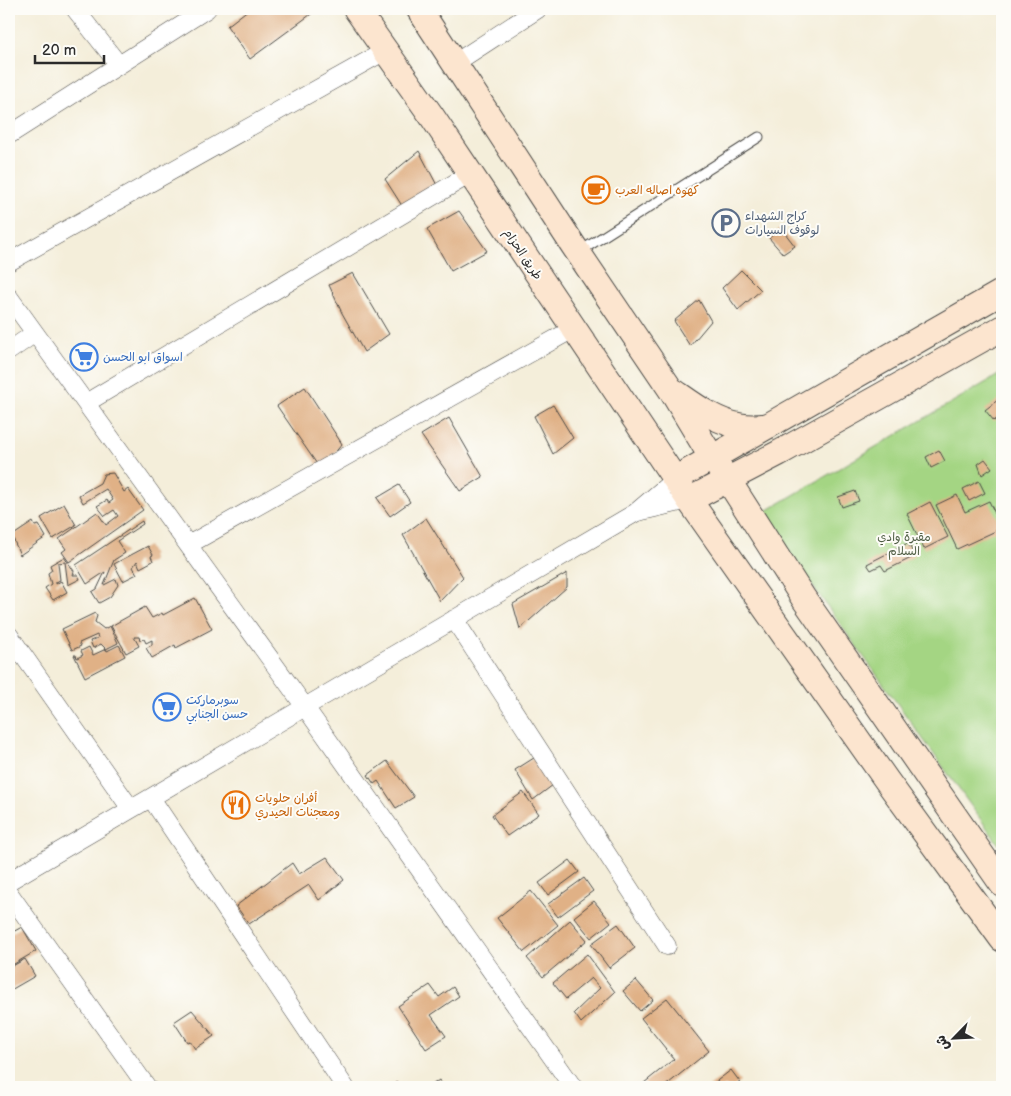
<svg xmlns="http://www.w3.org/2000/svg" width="1011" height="1096" font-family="'Balsamiq Sans','Playpen Sans Arabic',sans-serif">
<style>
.green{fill:#a4d583;stroke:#688057}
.building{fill:#e0b186}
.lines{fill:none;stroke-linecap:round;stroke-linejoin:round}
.lane-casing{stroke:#494845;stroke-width:11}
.street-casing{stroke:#494845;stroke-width:19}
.secondary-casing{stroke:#494845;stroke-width:27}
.lane{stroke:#fff;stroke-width:9}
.street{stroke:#fff;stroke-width:18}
.secondary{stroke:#fce5cf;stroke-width:25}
.labels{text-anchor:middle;stroke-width:4;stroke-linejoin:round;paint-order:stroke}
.food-label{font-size:12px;fill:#c56008;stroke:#fdfcf7;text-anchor:start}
.service-label{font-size:12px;fill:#4e5e75;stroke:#fdfcf7;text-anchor:start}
.street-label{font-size:12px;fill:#2b2b2b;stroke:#fdfcf7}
.shop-label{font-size:12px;fill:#366cbe;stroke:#fdfcf7;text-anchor:start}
.park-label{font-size:12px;fill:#4f5e45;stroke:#fdfcf7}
</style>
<rect width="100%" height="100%" fill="#fdfcf7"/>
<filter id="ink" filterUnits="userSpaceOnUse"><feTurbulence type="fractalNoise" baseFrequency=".02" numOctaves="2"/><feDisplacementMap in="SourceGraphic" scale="10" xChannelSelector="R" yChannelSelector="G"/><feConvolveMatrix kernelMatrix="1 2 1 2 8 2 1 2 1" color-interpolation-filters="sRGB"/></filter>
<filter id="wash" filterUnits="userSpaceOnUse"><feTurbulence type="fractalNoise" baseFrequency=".0096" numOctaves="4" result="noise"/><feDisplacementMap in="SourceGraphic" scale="20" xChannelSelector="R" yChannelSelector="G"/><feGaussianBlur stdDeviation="1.12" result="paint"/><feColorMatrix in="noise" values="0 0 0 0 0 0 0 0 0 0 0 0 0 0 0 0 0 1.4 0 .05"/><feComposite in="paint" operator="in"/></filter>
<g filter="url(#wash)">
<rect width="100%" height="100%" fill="#f4eeda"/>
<path class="green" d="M1002 373V849L761 514Z"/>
<g id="blocks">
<path class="building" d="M249 9H318L250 59 227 26Z
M419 151 440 191 406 212 385 179Z
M459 211 487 251 451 271 427 229Z
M781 228 795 246 783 254 769 238Z
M741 270 761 290 738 310 722 288Z
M353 273 389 334 364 352 342 313 329 285Z
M699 300 711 321 690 346 674 321Z
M305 387 342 444 321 470 277 406Z
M999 399 1002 407V415L994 421 985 410Z
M553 405 573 438 553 454 534 416Z
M449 418 483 477 460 491 421 435Z
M939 450 945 461 931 468 926 457Z
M985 459 992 468 982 475 978 464Z
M113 473 124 492 128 489 143 510 69 562 62 552 66 549 59 539 97 512 106 525 118 516 114 510 105 516 97 506 107 500 109 503 113 500 106 489 83 503 79 495 100 483 104 474Z
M979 481 985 493 969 501 963 489Z
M399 485 410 502 390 516 377 498Z
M855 491 859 501 842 507 838 497Z
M957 495 965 512 989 501 1002 528 957 549 936 505Z
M930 502 948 537 924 549 907 514Z
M64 504 76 525 53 539 41 518Z
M426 518 463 577 440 601 403 535Z
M142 521 143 524 117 541 125 553 114 560 104 585 116 579 118 585 110 597 99 603 92 592 97 589 105 572 87 584 76 565Z
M33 522 35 526 39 525 46 537 20 555 12 536Z
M908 543 915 556 885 571 881 565 871 570 867 564Z
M148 546 153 555 151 556 153 561 140 568 137 561 133 567 137 574 123 581 114 564Z
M64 557 74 571 73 575H78L80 579 68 585 65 562 58 563 60 580 56 582V584L61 581 67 592 53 600 45 588 51 584 48 573 52 570 50 565Z
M567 573V587L520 629 513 604Z
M195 598 212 629 176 648 175 645 152 658 146 648 152 645V640L146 643 144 639 140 640 139 637H134L139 646 126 653 111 626 145 607 152 618 162 613 163 615Z
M95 613 97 616 95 622 104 629 110 626 118 643 106 649 101 644 93 648 90 641 98 638 97 635 79 643 81 646 72 650 62 629Z
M119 645 125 656 85 677 74 655H76L77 658 83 655 81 651 89 647 93 655 106 649 107 651Z
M537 756 553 785 533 800 515 770Z
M387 761 414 797 396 808 378 781 374 784 368 775Z
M523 792 539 814 507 836 492 815Z
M327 857 344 880 319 900 309 885 249 924 236 906 292 863 299 874Z
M570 860 579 872 548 895 539 883Z
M584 878 593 891 558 917 548 904Z
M531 891 558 925 524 952 497 918Z
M594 901 611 922 591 938 574 917Z
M570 920 587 940 543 977 527 958Z
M618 924 635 948 609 968 591 944Z
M22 927 36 951 9 967V934Z
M587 954 615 992 581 1023 574 1013 600 988 591 978 566 999 553 983Z
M25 959 35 976 9 991V968Z
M636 980 653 1000 640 1011 623 991Z
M430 985 439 997 453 987 459 996 431 1015 446 1036 426 1049 398 1006Z
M667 998 709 1051 664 1087H647L644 1083 674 1059 641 1018Z
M192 1010 214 1036 195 1049 190 1041 187 1042 174 1022Z
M731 1070 740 1082 733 1087H709Z
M439 1080 444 1087H429Z
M397 1082 400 1087H389Z"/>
</g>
</g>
<g filter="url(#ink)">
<use href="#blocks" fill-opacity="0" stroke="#494845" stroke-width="1"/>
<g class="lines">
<g class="lane-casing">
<path id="lane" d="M579 252 759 137"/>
</g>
<g class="street-casing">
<path id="street" d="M75 9 119 65
M455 63 538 9
M9 135 207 9
M9 262 385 51
M9 297 305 707 573 1087
M9 351 35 333
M86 403 470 174
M638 512 689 500
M188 545 573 329
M454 619 667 946
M9 635 131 809
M151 798 345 1087
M9 881 635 513 675 479
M9 893 147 1087"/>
</g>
<g class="secondary-casing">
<path id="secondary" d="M356 9 431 115 689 500 887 781 1002 939
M419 9 573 245 671 390 712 458 728 480 804 599 1002 884
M675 392C695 406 716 422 741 426 750 428 759 427 768 426
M675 479 1002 292
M689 500 779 453 1002 328"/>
</g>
<use href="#lane" class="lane"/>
<use href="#street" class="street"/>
<use href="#secondary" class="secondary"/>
</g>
</g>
<defs>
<g id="cafe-ring" transform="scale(1.4375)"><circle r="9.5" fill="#fdfcf7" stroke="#e8710a" stroke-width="1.5"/><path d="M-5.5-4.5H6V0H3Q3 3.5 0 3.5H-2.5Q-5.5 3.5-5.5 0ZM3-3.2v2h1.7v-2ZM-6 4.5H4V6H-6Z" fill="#e8710a"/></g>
<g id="parking-ring" transform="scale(1.4375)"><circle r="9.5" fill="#fdfcf7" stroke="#5c6f8a" stroke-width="1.5"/><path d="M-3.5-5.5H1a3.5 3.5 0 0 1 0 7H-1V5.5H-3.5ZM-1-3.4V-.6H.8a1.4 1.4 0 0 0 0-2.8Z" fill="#5c6f8a"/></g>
<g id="supermarket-ring" transform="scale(1.4375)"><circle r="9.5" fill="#fdfcf7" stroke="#3f7fe0" stroke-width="1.5"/><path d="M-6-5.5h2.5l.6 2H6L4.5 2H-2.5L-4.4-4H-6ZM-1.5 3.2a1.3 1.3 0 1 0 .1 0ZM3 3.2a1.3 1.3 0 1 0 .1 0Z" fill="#3f7fe0"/></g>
<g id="restaurant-ring" transform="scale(1.4375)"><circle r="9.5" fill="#fdfcf7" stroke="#e8710a" stroke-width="1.5"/><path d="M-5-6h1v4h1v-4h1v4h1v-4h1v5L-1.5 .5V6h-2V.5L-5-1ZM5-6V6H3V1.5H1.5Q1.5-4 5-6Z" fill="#e8710a"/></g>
</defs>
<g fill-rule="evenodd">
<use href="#cafe-ring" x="596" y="190"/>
<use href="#parking-ring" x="726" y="223"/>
<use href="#supermarket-ring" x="84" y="357"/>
<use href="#supermarket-ring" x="167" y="707"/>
<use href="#restaurant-ring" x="236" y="805"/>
</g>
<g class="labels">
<g class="food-label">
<text x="615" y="194">كهوه اصاله العرب</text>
<text x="255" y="802">أفران حلويات<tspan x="255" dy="14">ومعجنات الحيدري</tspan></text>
</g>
<g class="service-label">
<text x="745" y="220">كراج الشهداء<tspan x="745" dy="14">لوقوف السيارات</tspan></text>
</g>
<g class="street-label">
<text transform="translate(523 254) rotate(56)" y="4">طريق الحزام</text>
</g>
<g class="shop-label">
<text x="103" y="361">اسواق ابو الحسن</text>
<text x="186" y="704">سوبرماركت<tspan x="186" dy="14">حسن الجنابي</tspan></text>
</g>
<g class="park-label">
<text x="904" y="541">مقبرة وادي<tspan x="904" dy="14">السلام</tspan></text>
</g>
</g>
<rect width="1011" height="1096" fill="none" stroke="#fdfcf7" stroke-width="30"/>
<g transform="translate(954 1038) rotate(246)" stroke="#fdfcf7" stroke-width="4" paint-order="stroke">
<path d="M0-4L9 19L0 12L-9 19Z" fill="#2b2b2b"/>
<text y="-8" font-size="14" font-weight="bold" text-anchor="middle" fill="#2b2b2b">ش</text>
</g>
<path d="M35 55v8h69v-8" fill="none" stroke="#2b2b2b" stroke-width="2.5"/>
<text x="42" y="55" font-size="15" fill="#2b2b2b" stroke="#fdfcf7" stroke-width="4" paint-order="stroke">20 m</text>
</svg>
